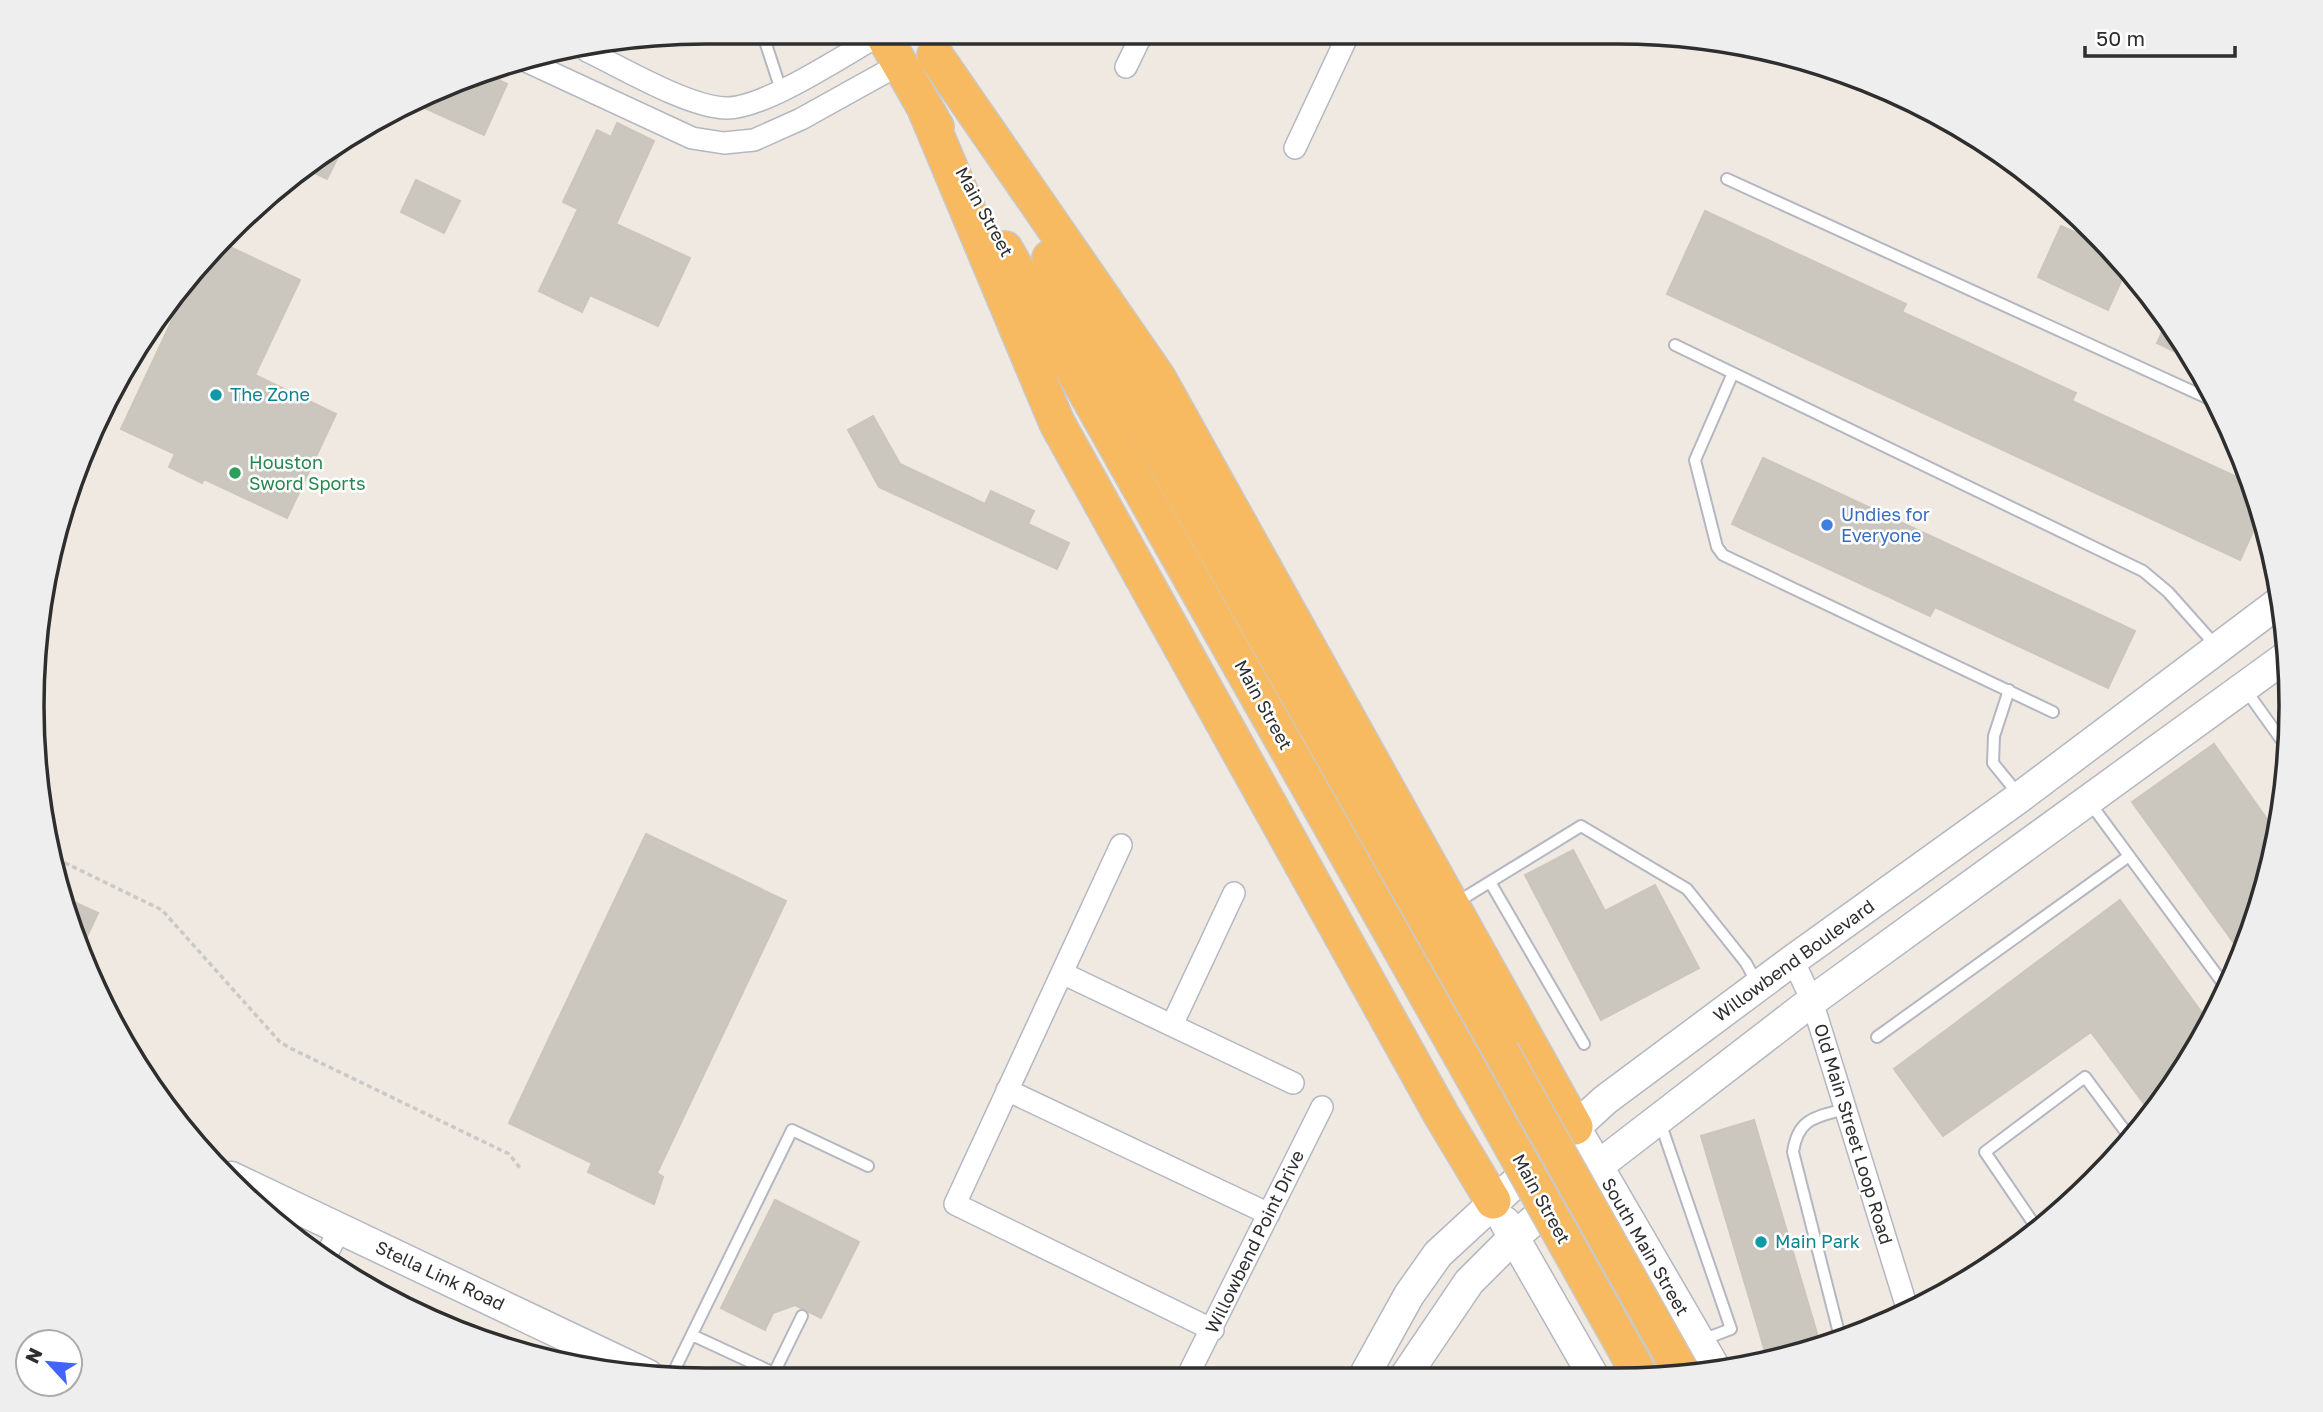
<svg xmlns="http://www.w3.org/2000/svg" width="2323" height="1412" font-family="'Golos Text',sans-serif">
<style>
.building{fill:#cbc7bf;stroke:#cbc5ba;stroke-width:2}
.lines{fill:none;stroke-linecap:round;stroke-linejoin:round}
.service-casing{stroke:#b4b7c1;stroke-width:14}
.minor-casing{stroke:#b4b7c1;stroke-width:24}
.secondary-casing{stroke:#b4b7c1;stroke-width:33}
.trunk-casing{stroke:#c9c9c9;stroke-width:38}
.path{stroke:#c9c9c9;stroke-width:3.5;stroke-dasharray:5 3.5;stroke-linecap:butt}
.service{stroke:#fff;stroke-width:10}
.minor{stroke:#fff;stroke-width:21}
.secondary{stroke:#fff;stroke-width:30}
.trunk{stroke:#f8ba60;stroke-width:35}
.trunk-bridge-casing{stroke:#c9c9c9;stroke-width:38;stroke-linecap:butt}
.trunk-bridge{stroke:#f8ba60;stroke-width:35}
.culture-dot{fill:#0f9aa8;stroke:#fff;stroke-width:2.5}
.leisure-dot{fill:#2e9e5b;stroke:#fff;stroke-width:2.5}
.shop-dot{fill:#3f7fe0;stroke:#fff;stroke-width:2.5}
.labels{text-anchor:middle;stroke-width:5;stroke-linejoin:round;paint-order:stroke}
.street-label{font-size:18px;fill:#2e2e2e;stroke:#fff}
.culture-label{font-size:18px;fill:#0d838f;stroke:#fff;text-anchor:start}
.leisure-label{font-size:18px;fill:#27864d;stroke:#fff;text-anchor:start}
.shop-label{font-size:18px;fill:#366cbe;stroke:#fff;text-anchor:start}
.rim{fill:none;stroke:#2e2e2e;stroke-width:3.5}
</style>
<rect width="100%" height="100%" fill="#efe9e1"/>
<path class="building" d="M481 72 507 84 484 135 418 105Z
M617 123 654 141 616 224 690 258 658 326 590 295 582 312 539 291 578 209 563 202 597 130 611 137Z
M344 145 327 179 302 167 313 161Z
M416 180 460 201 444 233 401 212Z
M1705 211 1906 304 1902 312 2076 393 2072 401 2254 485 2261 514 2240 560 1667 294Z
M2061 226 2110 248 2128 266 2108 310 2038 277Z
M226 245 300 280 255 375 336 414 287 518 204 479 202 483 169 467 175 454 121 429 189 284Z
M2167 321 2196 362 2157 343Z
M873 416 900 464 985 504 991 491 1034 511 1028 524 1069 543 1057 569 879 487 848 430Z
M1763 458 2135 631 2108 688 1935 607 1930 616 1732 524Z
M2214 744 2276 832 2269 880 2241 953 2132 802Z
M646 834 786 901 657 1173 663 1177 654 1204 588 1172 592 1163 509 1123Z
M1573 850 1605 911 1655 885 1699 968 1601 1020 1525 875Z
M63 897 98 913 81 949 67 922Z
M2120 900 2210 1024 2153 1116 2091 1032 1943 1136 1894 1069Z
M1754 1120 1821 1347 1767 1358 1701 1136Z
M775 1200 859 1242 821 1318 795 1305 773 1313 765 1330 721 1308Z"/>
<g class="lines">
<g class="service-casing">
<path id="service" d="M762 32 781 90
M1727 179 2216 402
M1675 345 2143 571 2168 592 2217 647
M1733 373 1695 460 1717 547 1723 555 2053 712
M2245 689 2290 752
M2009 690 1994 736 1993 763 2019 795
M2090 803 2228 990
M1490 882 1584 1044
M1454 904 1581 826 1687 889 1746 963 1757 983
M1877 1037 2129 856
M1660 1122 1731 1329 1702 1340
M2038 1230 1985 1152 2085 1077 2131 1139
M692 1335 774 1373
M1841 1341 1793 1152C1798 1118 1816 1117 1845 1109
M672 1375 792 1130 868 1166
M773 1375 802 1316"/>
</g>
<g class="minor-casing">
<path id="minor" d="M587 51C623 68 686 106 725 108 763 110 847 53 883 33
M526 61 692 138 724 143 754 140 801 119 900 64
M1126 67 1142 34
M1295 148 1348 35
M1121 845 955 1204 1213 1330
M1793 960 1812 1001 1908 1311
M1062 973 1293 1083
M1172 1025 1234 893
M1007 1090 1269 1214
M325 1258 340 1228
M1187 1377 1322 1107"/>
</g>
<g class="secondary-casing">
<path id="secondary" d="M1575 1127 1715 1368
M231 1177 648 1375
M1505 1222 1595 1379
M1363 1378 1409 1295 1438 1254 1605 1100 1793 960 2020 797 2282 600
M1404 1378 1469 1282 1513 1238 1598 1166 1812 1001 2287 656"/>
</g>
<g class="trunk-casing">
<path id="trunk" d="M882 33 936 127
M935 55 1158 378 1575 1127
M924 106 1057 423 1442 1116 1493 1201
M1005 249 1468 1068
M1050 258 1501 1051"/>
</g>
<path class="path" d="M57 859 162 910 280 1042 292 1049 509 1154 520 1168"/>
<use href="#service" class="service"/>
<use href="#minor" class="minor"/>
<use href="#secondary" class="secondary"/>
<use href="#trunk" class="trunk"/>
<g class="trunk-bridge-casing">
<path id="trunk-bridge" d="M1501 1051 1683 1375
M1468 1068 1642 1379"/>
</g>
<use href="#trunk-bridge" class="trunk-bridge"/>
</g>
<g class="culture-dot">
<circle cx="216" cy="395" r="7"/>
<circle cx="1761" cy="1242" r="7"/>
</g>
<circle class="leisure-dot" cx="235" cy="473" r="7"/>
<circle class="shop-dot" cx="1827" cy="525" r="7"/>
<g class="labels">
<g class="street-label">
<text transform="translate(984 212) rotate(61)" y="6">Main Street</text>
<text transform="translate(1263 705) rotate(61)" y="6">Main Street</text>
<text transform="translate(1794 961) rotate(-36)" y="6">Willowbend Boulevard</text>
<text transform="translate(1853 1134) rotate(73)" y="6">Old Main Street Loop Road</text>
<text transform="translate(1541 1199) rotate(61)" y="6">Main Street</text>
<text transform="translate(1255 1242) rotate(-64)" y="6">Willowbend Point Drive</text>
<text transform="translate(1645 1247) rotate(60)" y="6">South Main Street</text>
<text transform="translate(440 1276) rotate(25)" y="6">Stella Link Road</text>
</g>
<g class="culture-label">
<text x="230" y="401">The Zone</text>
<text x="1775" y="1248">Main Park</text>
</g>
<g class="leisure-label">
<text x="249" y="469">Houston<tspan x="249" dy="21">Sword Sports</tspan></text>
</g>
<g class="shop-label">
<text x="1841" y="521">Undies for<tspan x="1841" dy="21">Everyone</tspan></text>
</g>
</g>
<path d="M0 0H2323V1412H0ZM706 44H1617A662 662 0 0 1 2279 706V706A662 662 0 0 1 1617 1368H706A662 662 0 0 1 44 706V706A662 662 0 0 1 706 44Z" fill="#eee" fill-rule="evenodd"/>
<path class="rim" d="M706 44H1617A662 662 0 0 1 2279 706V706A662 662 0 0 1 1617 1368H706A662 662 0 0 1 44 706V706A662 662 0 0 1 706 44Z"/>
<g transform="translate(49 1363) rotate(296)"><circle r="33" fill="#ffffff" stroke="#ababab" stroke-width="2"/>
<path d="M0-5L12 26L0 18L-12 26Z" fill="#4264fb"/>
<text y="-10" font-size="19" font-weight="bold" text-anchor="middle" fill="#2e2e2e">N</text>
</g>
<path d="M2085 46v10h150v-10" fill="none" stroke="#2e2e2e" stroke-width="3.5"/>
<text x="2096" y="46" font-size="21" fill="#2e2e2e" stroke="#ffffff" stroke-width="5" paint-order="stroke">50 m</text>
</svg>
